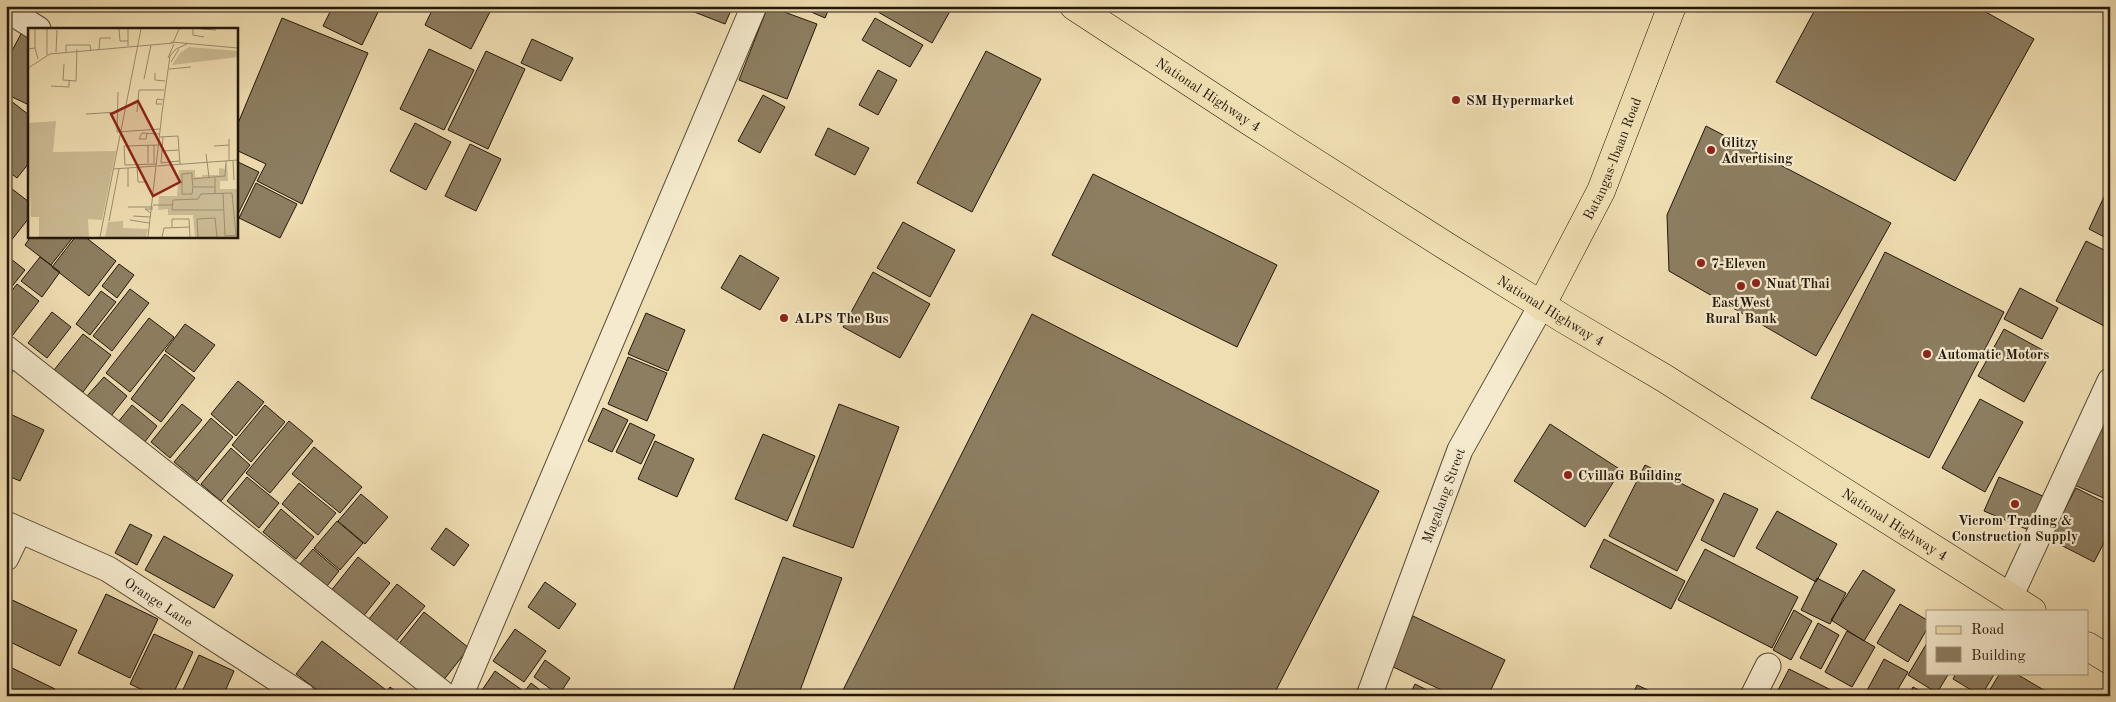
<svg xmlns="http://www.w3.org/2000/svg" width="2116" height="702" font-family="'Old Standard TT',serif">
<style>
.building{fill:#8d7e61;stroke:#23170a}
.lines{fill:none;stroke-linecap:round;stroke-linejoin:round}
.street-casing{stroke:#564934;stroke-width:27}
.primary-casing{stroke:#23170a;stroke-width:29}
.street{stroke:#f5eacd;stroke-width:25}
.primary{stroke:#efdeb2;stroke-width:28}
.poi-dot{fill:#8f2418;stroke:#f5eacd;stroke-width:2}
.labels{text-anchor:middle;stroke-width:4.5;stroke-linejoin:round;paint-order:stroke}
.street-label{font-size:14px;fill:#23170a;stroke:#f5eacd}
.poi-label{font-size:14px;font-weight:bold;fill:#23170a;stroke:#f5eacd;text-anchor:start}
.inset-road{fill:none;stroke:#9d8e6f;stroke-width:1}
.view{fill:#8f2418;fill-opacity:0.15;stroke:#8f2418;stroke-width:2.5}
.inset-edge{fill:none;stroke:#23170a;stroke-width:2.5}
</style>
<rect width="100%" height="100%" fill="#efdeb2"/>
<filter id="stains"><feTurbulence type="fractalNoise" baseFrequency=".004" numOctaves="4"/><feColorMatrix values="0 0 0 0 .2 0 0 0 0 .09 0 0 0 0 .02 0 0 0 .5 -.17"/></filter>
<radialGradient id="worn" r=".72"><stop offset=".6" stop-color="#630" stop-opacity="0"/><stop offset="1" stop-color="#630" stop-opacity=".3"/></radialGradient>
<path class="building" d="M333 6H381L362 45 323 26Z
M434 6H493L471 49 425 25Z
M685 6H733L725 24 684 8Z
M768 6 817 24 787 99 739 80Z
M803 6H830L825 18 802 8Z
M881 6H953L932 43 878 12Z
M1817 6H1975L2034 39 1955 181 1776 82Z
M282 18 368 53 302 204 257 181 266 164 236 150V128Z
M875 18 923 45 910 67 862 40Z
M23 30 29 33V105L6 94V62Z
M532 39 573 58 561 81 521 63Z
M429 49 474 70 444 130 400 109Z
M486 51 525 69 488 149 448 130Z
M986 51 1041 79 972 212 917 183Z
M878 70 897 80 878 115 859 105Z
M763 95 785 107 760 153 738 141Z
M6 97 29 115V163L17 178 6 170Z
M415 123 451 142 426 190 390 171Z
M1706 126 1891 223 1816 356 1669 271 1667 215Z
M828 128 869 148 855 175 815 155Z
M470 144 501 159 476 211 445 196Z
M236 161 259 172 236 218Z
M1093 174 1277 265 1237 347 1052 255Z
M256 183 297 204 280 238 239 218Z
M2110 184V240L2089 229Z
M7 185 29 202V218L6 247Z
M903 222 955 250 930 297 877 268Z
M31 236H74L51 265 25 245Z
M76 236H84L116 261 89 296 52 267Z
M2086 241 2110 253V329L2056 301Z
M1885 252 2004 312 1929 458 1811 398Z
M6 255 25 270 6 294Z
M740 255 779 278 760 310 721 288Z
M40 257 60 272 42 297 21 281Z
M119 264 134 275 117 298 102 286Z
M873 272 930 304 900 358 843 327Z
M17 284 39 301 12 336 6 331V298Z
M2020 288 2058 308 2042 339 2004 319Z
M130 289 149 303 112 351 93 336Z
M101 291 116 302 90 335 76 324Z
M52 312 71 327 47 358 28 343Z
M646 313 685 330 668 371 628 354Z
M1032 314 1379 491 1273 696H840Z
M149 318 174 337 130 392 106 373Z
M185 324 215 345 194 372 165 351Z
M2004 329 2050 354 2024 402 1978 376Z
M83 334 111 355 83 392 54 370Z
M165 354 195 378 161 422 131 399Z
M628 357 667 373 647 421 608 404Z
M6 368 13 371 6 387Z
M104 377 127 396 111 416 87 396Z
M238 381 264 402 236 436 211 414Z
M1980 399 2023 422 1985 492 1942 468Z
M182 404 202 420 170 458 151 442Z
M839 404 899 427 853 548 793 526Z
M132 405 157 426 144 443 118 422Z
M265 405 285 422 251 462 232 445Z
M603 408 628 420 612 452 588 441Z
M2104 411 2110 414V501L2070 483Z
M6 412 44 430 20 481 6 475Z
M211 418 233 437 197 481 174 462Z
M289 421 313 441 270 493 246 473Z
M630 423 655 435 641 464 616 452Z
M1550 424 1621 470 1585 527 1514 481Z
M763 434 815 456 787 521 735 499Z
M655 441 694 459 677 497 638 479Z
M314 447 362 487 340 513 292 474Z
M231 448 250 465 221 501 201 484Z
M1645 465 1714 500 1677 571 1609 536Z
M247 477 279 503 259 528 227 501Z
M1999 477 2045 497 2031 531 1984 511Z
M299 483 336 513 318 535 282 504Z
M2076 488 2110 505V531L2094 562 2049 539Z
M1724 493 1758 509 1734 557 1701 540Z
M361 494 388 517 365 544 338 521Z
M281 509 314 537 296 559 263 532Z
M1777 511 1837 544 1816 582 1756 548Z
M337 521 363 543 340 570 314 548Z
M130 524 152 535 137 565 115 553Z
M446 528 469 545 454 566 431 549Z
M164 536 233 575 214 608 145 570Z
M1604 539 1685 581 1671 609 1590 567Z
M313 549 339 571 327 586 300 564Z
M1705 549 1798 597 1772 648 1678 600Z
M358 557 390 583 362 618 330 592Z
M783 557 842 578 798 696H731Z
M1863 570 1895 590 1864 641 1831 620Z
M1817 578 1846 593 1830 624 1801 610Z
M545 582 576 604 559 629 528 607Z
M397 584 425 606 396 641 369 619Z
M106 594 158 619 130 678 78 653Z
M12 600 77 630 60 666 6 640V612Z
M1900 604 1927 620V629L1908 662 1877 643Z
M1794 610 1812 621 1791 660 1773 650Z
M424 612 469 648 442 682 397 646Z
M1413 616 1505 660 1488 696H1454L1389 665Z
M1818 623 1839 635 1821 669 1800 658Z
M515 629 546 651 524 682 493 661Z
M1847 631 1875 647 1852 687 1825 672Z
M154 634 193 652 172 696H155L130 684Z
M322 641 386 690 381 696H325L296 674Z
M1927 643V673H1949L1937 693 1908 675Z
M199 655 234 671 223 696H180Z
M1884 659 1908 672 1894 696H1864Z
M545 660 570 678 559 695 534 677Z
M6 665 55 689 52 696H6Z
M1789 669 1843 696H1775Z
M495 671 522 690 518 696H478Z
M1956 673H1995L1981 696 1953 679Z
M2000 673H2015L2054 696H1986Z
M531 683 548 696H521Z
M1415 684 1439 696H1409Z
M1637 685 1661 696H1632Z
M390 687 402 696H384Z
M1913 687 1930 696H1909Z"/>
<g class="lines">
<g class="street-casing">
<g id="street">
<path d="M6 9 38 29"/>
<path d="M6 348 446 696"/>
<path id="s1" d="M6 524 108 569 303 696"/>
<path d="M6 558 19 531"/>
<path d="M2010 597 2110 381"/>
<path d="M460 696 754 6"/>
<path id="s2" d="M1369 696 1460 450 1541 306"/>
<path d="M1753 696 1768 666"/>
</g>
</g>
<g class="primary-casing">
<g id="primary">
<path id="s3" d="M1074 6 1254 124 1446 246 1564 319 1664 378 2032 611"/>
<path id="s4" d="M1541 306 1601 191 1672 6"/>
<path d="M2087 646 2110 660"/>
</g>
</g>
<use href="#street" class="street"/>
<use href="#primary" class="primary"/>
</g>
<g class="poi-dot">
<circle cx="1456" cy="100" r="5"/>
<circle cx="1711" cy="150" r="5"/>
<circle cx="1701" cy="263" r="5"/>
<circle cx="1756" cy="283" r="5"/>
<circle cx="1741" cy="286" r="5"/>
<circle cx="784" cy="318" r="5"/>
<circle cx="1927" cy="354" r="5"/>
<circle cx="1568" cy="475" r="5"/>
<circle cx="2015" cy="504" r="5"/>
</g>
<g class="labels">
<g class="street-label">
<text dy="5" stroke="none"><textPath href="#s3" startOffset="161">National Highway 4</textPath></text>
<text dy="5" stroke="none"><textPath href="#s4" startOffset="164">Batangas-Ibaan Road</textPath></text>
<text dy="5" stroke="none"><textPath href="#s3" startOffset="566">National Highway 4</textPath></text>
<text dy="5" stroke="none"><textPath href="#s2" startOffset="214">Magalang Street</textPath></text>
<text dy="5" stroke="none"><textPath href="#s3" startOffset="971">National Highway 4</textPath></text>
<text dy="5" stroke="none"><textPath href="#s1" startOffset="172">Orange Lane</textPath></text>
</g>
<g class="poi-label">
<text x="1466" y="105">SM Hypermarket</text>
<text x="1721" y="147">Glitzy<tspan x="1721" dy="16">Advertising</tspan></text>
<text x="1711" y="268">7-Eleven</text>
<text x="1766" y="288">Nuat Thai</text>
<text x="1741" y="307" text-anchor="middle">EastWest<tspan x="1741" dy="16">Rural Bank</tspan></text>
<text x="794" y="323">ALPS The Bus</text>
<text x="1937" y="359">Automatic Motors</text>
<text x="1578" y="480">CvillaG Building</text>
<text x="2015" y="525" text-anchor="middle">Vicrom Trading &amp;<tspan x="2015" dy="16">Construction Supply</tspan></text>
</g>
</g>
<g transform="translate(28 28)">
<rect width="210" height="210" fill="#efdeb2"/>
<path d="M161 19 210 23V29L144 37 152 25ZM28 93 25 124 88 123 74 192 60 191 61 209H11V189H3L0 95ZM199 135 200 153H192V161H209L210 209H167L165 187H140V181L130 182 131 168H149L151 142H167V149H174V147H191V140L197 141ZM95 193V200L120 201 118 209H77L80 194Z" fill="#ccbc95"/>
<path class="inset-road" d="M19 1V27M91 1 92 13H100M100 1V18M165 1V7L176 9M173 1 188 2M143 14 210 20M145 15 151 1M7 20V1M0 21 7 20 10 31M71 22 72 10H83M28 24 29 2M38 24V17H62L63 23M140 30 146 16M143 34 151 21M36 36 35 52 48 53 49 21M0 40 22 26 145 15M141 41 163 39M127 45V52L137 53M116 51 123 17M23 58 41 59V52M90 64 89 104 132 101M134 76H128L129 71 135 72M109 84 111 62H136M134 85 142 28 148 21 159 16M58 86 90 84M119 105 118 111H111L114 105 132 106M132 109 150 108 152 136M135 109 133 135 151 133M120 117V135M186 118 201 117M134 123 151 122M178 126 181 149M201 133V111M205 133 206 152M126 135V117M129 136 97 137 96 118 131 117M129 138 210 132M109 139 110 154H119M100 140V159M85 141 128 138M187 149V165M164 151V145L154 146V166H164L165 159M187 159H165L164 151 197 148 198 133M195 165 197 208 210 207M170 171 145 172 144 182H196M170 171 173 166 204 165 208 207M125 177H144M100 179H125M123 185 117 181H125M105 188 122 189M102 192 121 195M81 193 91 141M144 199V191H161L162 209M72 209 113 1M120 209 134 85M134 209 136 200 161 199M170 209 169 191 187 190 189 209"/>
<path class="view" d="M110 73 152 154 125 168 83 86Z"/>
<rect width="210" height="210" class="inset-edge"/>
</g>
<rect width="2116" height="702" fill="none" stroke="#efdeb2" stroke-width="25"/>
<rect x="8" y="8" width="2101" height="687" fill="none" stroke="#23170a" stroke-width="2.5"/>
<rect x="12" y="12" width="2091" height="677" fill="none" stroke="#23170a"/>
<rect x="1926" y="610" width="162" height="65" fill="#f5eacd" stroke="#a1967f"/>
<rect x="1936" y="626" width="25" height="8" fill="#efdeb2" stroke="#a1967f"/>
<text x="1971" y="634" font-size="15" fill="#23170a">Road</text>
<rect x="1936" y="647" width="25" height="15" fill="#8d7e61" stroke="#a1967f"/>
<text x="1971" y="660" font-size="15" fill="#23170a">Building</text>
<rect width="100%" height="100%" filter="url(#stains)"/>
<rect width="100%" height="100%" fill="url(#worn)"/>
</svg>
